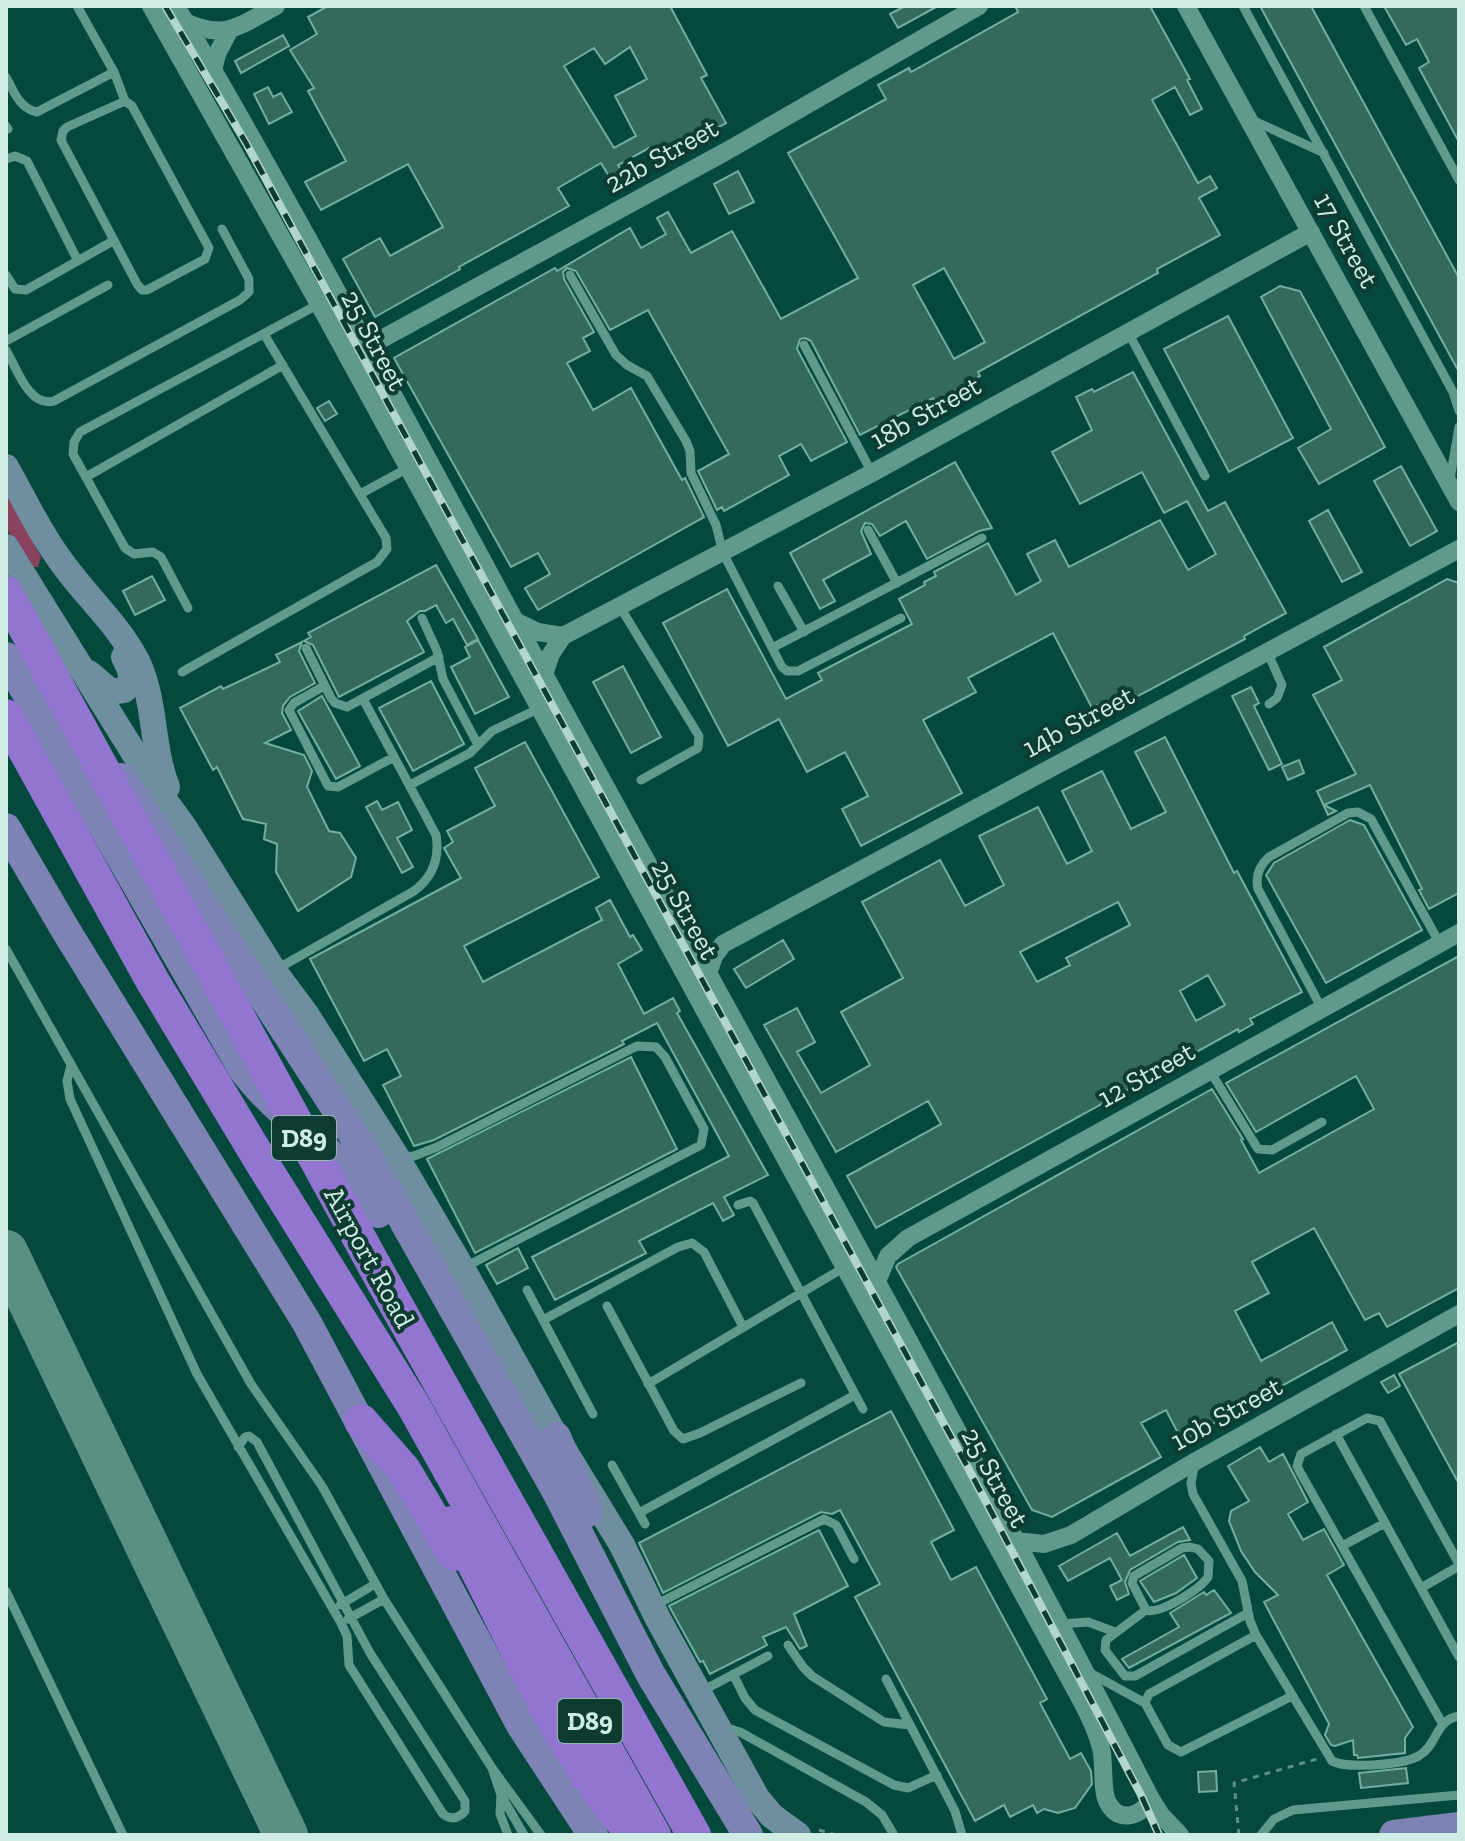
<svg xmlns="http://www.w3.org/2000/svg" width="1465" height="1841" font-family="'Zilla Slab',serif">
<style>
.green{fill:#8a435f}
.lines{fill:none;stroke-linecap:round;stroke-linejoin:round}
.taxiway{stroke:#5c8f84;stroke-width:44}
.building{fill:#346a5e;stroke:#73ae9f;stroke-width:2;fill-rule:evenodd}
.path{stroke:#5e9186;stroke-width:3;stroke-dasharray:6 6;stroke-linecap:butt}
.lane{stroke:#609a8c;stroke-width:9}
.street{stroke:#609a8c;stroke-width:18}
.secondary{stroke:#6f8fa1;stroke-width:26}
.primary{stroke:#7e83b5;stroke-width:30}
.highway{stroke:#9274d1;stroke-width:34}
.rail-casing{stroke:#b2d5cc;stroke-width:8}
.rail{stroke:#0e3c33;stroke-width:5;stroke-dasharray:15;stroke-linecap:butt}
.labels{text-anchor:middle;stroke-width:8;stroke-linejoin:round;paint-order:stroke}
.shield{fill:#0e3c33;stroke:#96b8b0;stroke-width:2}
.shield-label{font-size:26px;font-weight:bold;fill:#d0ede5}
.street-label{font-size:28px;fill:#d0ede5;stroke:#0e3c33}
</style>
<rect width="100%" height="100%" fill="#05493d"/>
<path class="green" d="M6 478 11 501 41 557 38 567H28L6 527Z"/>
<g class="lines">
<path class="taxiway" d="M6 1252 286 1835"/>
</g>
<path class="building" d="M328 6H670L707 75 701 78 726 123 656 162 649 148 618 165 626 178 614 185 601 163 558 188 569 206 459 267 460 269 375 317 343 259 380 238 390 256 443 227 408 164 321 210 305 182 346 161 308 91 314 88 290 50 317 34 308 17ZM630 47 647 79 615 96 636 136 614 148 564 66 594 48 605 64Z
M905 6H938L898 28 890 14Z
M1015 6H1150L1190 79 1187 80 1202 109 1190 115 1175 87 1152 100 1198 183 1210 176 1217 188 1199 198 1220 235 1157 269 1158 273 978 372 980 376 935 402 933 398 860 435 811 341 805 338 800 339 797 349 847 442 811 461 801 444 779 456 789 475 724 511 722 507 717 510 698 471 729 454 648 310 610 330 576 271 567 268 563 272 564 279 594 332 583 338 590 351 567 363 593 410 631 388 682 480 685 478 704 517 538 610 525 588 550 574 538 553 511 567 394 358 555 268 557 271 630 228 641 248 666 234 657 218 668 212 691 253 732 231 781 319 858 278 788 153 886 99 878 85 909 68 911 72 1018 12ZM944 268 985 342 954 359 913 285Z
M1260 6H1311L1459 278V372Z
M1384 6H1459V142L1419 68 1429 62 1417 39 1406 45Z
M283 35 289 46 241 73 235 61Z
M268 87 273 97 281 93 292 112 269 124 254 94Z
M738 171 754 202 729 214 714 184Z
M1280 286 1300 291 1385 447 1319 484 1298 448 1331 429 1261 297Z
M1228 316 1293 438 1229 472 1164 349Z
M1133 372 1208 511 1225 502 1286 613 1244 636 1245 639 1110 711 1105 701 1092 708 1053 633 968 678 976 692 923 720 962 793 861 846 842 809 868 796 845 752 807 772 779 719 728 746 663 623 727 589 786 699 822 680 818 673 912 624 899 599 925 585 924 582 936 576 934 572 988 543 1016 595 1041 581 1027 554 1055 540 1069 567 1160 520 1188 570 1216 554 1187 501 1164 513 1142 472 1080 504 1052 452 1092 430 1076 397 1092 389 1094 392Z
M329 401 337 414 325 421 317 408Z
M955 462 992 528 979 531 927 559 906 521 880 536 872 524 865 523 861 531 871 554 823 580 835 601 820 609 790 553Z
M1401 466 1437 531 1410 546 1374 481Z
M1328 510 1362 572 1342 582 1309 521Z
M436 565 478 639 467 645 453 619 446 623 436 605 425 611H420L407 621 424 652 339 697 313 645 304 641 311 637 308 633Z
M152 576 165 600 135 615 123 591Z
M1447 579 1459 583V893L1429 909 1419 890 1422 889 1370 785 1324 805 1336 811 1328 815 1317 791 1356 774 1313 695 1342 680 1324 647Z
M478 640 509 697 475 714 451 667 470 657 465 647Z
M302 642 299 651 315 683 290 697 283 706 282 713 291 730 265 743 304 755 312 771 307 787 329 831 340 833 356 858 351 877 298 911 276 872 277 844 264 839 266 824 243 819 217 767 213 770 180 708 221 686 223 689 280 662 276 655Z
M623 666 661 737 631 753 593 682Z
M431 681 464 744 413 771 379 708Z
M1251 687 1259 703 1254 706 1282 764 1269 770 1232 696Z
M322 696 360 766 336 779 298 711Z
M1165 737 1234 873 1237 871 1302 992 1250 1019 1253 1024 1239 1032 1238 1029 876 1228 847 1176 941 1124 928 1101 836 1152 764 1025 797 1008 815 1042 797 1052 821 1093 870 1065 841 1012 903 978 862 902 940 860 965 906 1004 885 979 836 1038 807 1067 864 1092 851 1062 791 1102 771 1131 829 1166 812 1135 752ZM1118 902 1130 925 1066 958 1070 965 1037 982 1020 952ZM1208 975 1225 1005 1196 1021 1180 991Z
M525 742 599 877 464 946 483 982 602 920 596 908 610 900 630 937 633 935 642 950 618 964 644 1014 673 998 680 1011 677 1013 768 1175 724 1197 734 1215 723 1221 713 1203 639 1241 646 1253 555 1300 532 1257 729 1156 657 1023 622 1041 624 1044 434 1140 414 1146 383 1085 401 1076 387 1049 364 1061 310 959 461 878 444 848 453 842 447 831 495 806 475 768Z
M1299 760 1304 773 1288 780 1282 767Z
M377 801 382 810 398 802 412 830 397 838 413 867 402 873 366 807Z
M1350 820 1364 825 1422 930 1326 983 1266 875 1274 863Z
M783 940 794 959 746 988 734 969Z
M1459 956V1288L1387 1327 1379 1313 1365 1320 1314 1228 1252 1262 1269 1293 1235 1311 1261 1361 1332 1322 1347 1350 1182 1441 1166 1410 1141 1423 1161 1457 1052 1517 1032 1510 896 1267 898 1264 1212 1089 1243 1139 1241 1140 1259 1173 1374 1109 1356 1076 1256 1132 1226 1083Z
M631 1057 677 1149 475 1253 427 1159Z
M518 1248 528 1268 497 1284 486 1265Z
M1459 1342V1484L1399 1374Z
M1394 1375 1400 1386 1388 1393 1381 1382Z
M891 1411 954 1530 931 1542 951 1580 976 1567 1047 1699 1040 1703 1070 1759 1081 1753 1091 1771 1092 1784 1075 1808 1058 1813 1044 1809 1037 1813 1033 1805 1010 1817 1004 1805 975 1821 855 1597 880 1584 840 1510 832 1514 821 1512 663 1593 639 1543Z
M1260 1447 1269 1462 1283 1454 1308 1502 1288 1514 1303 1540 1324 1529 1344 1565 1327 1575 1413 1727 1405 1738V1753L1358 1758 1357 1755H1354L1353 1740 1335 1746 1331 1745 1325 1735 1329 1724 1264 1602 1278 1595 1255 1572 1241 1551 1229 1521 1231 1511 1249 1501 1228 1466Z
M1183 1527 1190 1540 1178 1542 1130 1570 1125 1582 1129 1594 1117 1600 1110 1586 1122 1580 1110 1558 1068 1581 1059 1566 1117 1533 1130 1556Z
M819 1530 848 1586 794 1614 807 1646 800 1649 786 1627 763 1637 767 1645 710 1674 703 1661 700 1662 669 1606Z
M1184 1555 1197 1578 1176 1593 1154 1602 1140 1581Z
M1214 1590 1231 1613 1129 1668 1122 1659 1179 1627 1170 1613 1204 1592 1206 1595Z
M1406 1768 1408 1783 1361 1788 1359 1773Z
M1216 1771 1217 1791 1199 1792 1198 1772Z"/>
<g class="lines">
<path class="path" d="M819 1830 836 1835
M1239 1835 1234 1783 1317 1759"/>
<path class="lane" d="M77 6 114 72 125 101
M1243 6 1453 392 1459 411
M1364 6 1459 180
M6 77C14 92 20 109 37 112L114 72
M125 101 132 106 209 248 205 259 147 290H142L137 284 61 140 63 131 67 127Z
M1250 119 1324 153
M6 126 8 129
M6 159 15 156 27 161 78 261
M6 275 15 289 26 290 113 241
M570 275 616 355 627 365 647 376 686 441 690 451 691 473 716 525 723 553 782 667 787 671H798L901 618
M1128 332 1205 476
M6 341 108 285
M804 345 872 473
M6 350C17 368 29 408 54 401L240 300 249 292V279L222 229
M86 477 283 365
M1450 479 1459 427
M360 494 408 468
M868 530 897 583
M778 586 804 632
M620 607 699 736 698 748 641 780
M188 608 161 557 153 552 134 554 125 548 73 454 74 442 80 432 319 304
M422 618 437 651 443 679 478 745
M306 648 331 698 335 703 347 707 439 657
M772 648 982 538
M1267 651 1282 685 1277 698 1269 704
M182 672 377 562 387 549 386 538 264 334
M324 686 294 703 289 710 328 786 338 787 394 757
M410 785 470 753 492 731 540 708
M6 949 251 1384 322 1486 384 1599 492 1768 541 1835
M277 969 414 891C433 877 440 859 436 835L363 699
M1322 1009 1258 889C1255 876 1259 866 1269 857L1348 813 1358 812 1371 819 1440 944
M71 1065 67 1081 70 1099 197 1374 341 1623 347 1636 349 1665 443 1814C451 1820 458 1819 465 1811V1801L370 1653 257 1442 249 1436 245 1437 238 1447
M1210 1071 1258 1149 1272 1150 1322 1122
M399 1157 414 1156 437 1147 637 1046 656 1047 665 1057 704 1129 701 1145 465 1267
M738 1205 750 1201 753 1203 863 1409
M527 1290 593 1414
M607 1306 674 1431 683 1439 700 1433 801 1383
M543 1320 678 1247 692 1243 704 1252 743 1327
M648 1384 845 1267
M1336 1434 1459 1657
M1195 1462 1191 1483 1193 1494 1242 1581 1250 1621 1256 1635 1332 1761C1346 1769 1406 1765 1420 1755 1438 1744 1435 1720 1459 1716
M612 1465 645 1524
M639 1513 855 1395
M1342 1546 1385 1523
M1190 1547 1198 1549 1209 1561 1208 1577C1200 1589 1160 1615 1146 1610L1132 1583 1134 1576 1182 1548Z
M1421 1588 1459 1566
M6 1591 123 1835
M340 1605 375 1584
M653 1606 824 1519 836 1525 854 1559
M1146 1610 1106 1640 1105 1650 1125 1676H1135L1248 1613
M348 1619 384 1599
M1061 1624 1088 1622 1115 1632
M788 1645 803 1667 812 1676 884 1722 910 1725
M733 1674 745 1698 755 1710 894 1785 908 1788 937 1775
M1092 1674 1145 1703 1168 1745 1181 1752 1292 1696
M886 1679 955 1811 962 1835
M700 1692 768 1656
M1145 1703 1149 1694 1256 1635
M1442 1723 1300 1472 1297 1466 1301 1454 1367 1418 1380 1421 1459 1564
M724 1727 740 1732 866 1802 882 1815 894 1835
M493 1771 501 1795 524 1835
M501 1795 500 1814 508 1835
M1261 1835 1274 1819 1293 1810 1459 1795"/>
<path class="street" d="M151 6 319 304 1082 1702C1090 1717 1097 1732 1101 1748 1105 1764 1101 1791 1108 1803 1119 1824 1142 1816 1151 1799
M176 6C311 236 434 473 562 707 761 1070 962 1431 1151 1799L1161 1815 1180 1835
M1186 6 1459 502
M185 22C226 41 240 25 276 6
M213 71 217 54 229 31
M367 347 725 152 979 6
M515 621 538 632 563 636
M544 674 551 654 563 636 872 473 1311 232
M708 974 714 956 723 944 1459 549
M877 1281 888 1256 908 1238 1459 933
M1016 1541 1044 1544 1071 1535 1196 1461 1459 1314"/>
<path class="secondary" d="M6 467C25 501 42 537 66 568 89 599 119 626 137 661 156 700 151 746 167 787
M6 547 157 790 184 827 274 971 306 1014 396 1156 462 1268 556 1437 622 1545 658 1619 757 1798 772 1816 798 1835
M89 673 111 692 124 690C136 679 130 669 124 657"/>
<path class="primary" d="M6 657 243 1069C283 1123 345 1153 378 1213
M121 778 369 1159 557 1492 651 1675 748 1835
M6 828 65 929 307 1323 521 1725 593 1835
M556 1437 588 1512
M1394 1835 1459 1827"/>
<path class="highway" d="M6 593 380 1276 694 1835
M6 716 152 980 262 1163 413 1405 654 1835
M361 1421 404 1470 454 1554
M452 1523C511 1628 553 1745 634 1835"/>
<g class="rail-casing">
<path id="rail" d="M165 6 246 143 967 1466 1141 1795 1159 1835"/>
</g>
<use href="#rail" class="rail"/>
</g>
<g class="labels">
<g class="shield">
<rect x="272" y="1116" width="64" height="44" rx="6"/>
<rect x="558" y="1699" width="64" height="44" rx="6"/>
</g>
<g class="shield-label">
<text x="304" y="1147">D89</text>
<text x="590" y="1730">D89</text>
</g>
<g class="street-label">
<text transform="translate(661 155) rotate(-29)" y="10">22b Street</text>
<text transform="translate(1347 240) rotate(61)" y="10">17 Street</text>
<text transform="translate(375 340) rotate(62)" y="10">25 Street</text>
<text transform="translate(925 412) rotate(-29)" y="10">18b Street</text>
<text transform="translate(1078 721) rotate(-28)" y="10">14b Street</text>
<text transform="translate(686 909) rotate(61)" y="10">25 Street</text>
<text transform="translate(1146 1074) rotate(-29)" y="10">12 Street</text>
<text transform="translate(370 1257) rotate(61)" y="10">Airport Road</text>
<text transform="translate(1226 1413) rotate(-29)" y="10">10b Street</text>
<text transform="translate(996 1477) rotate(61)" y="10">25 Street</text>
</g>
</g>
<rect width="1465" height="1841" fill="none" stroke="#d0ede5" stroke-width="16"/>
</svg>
